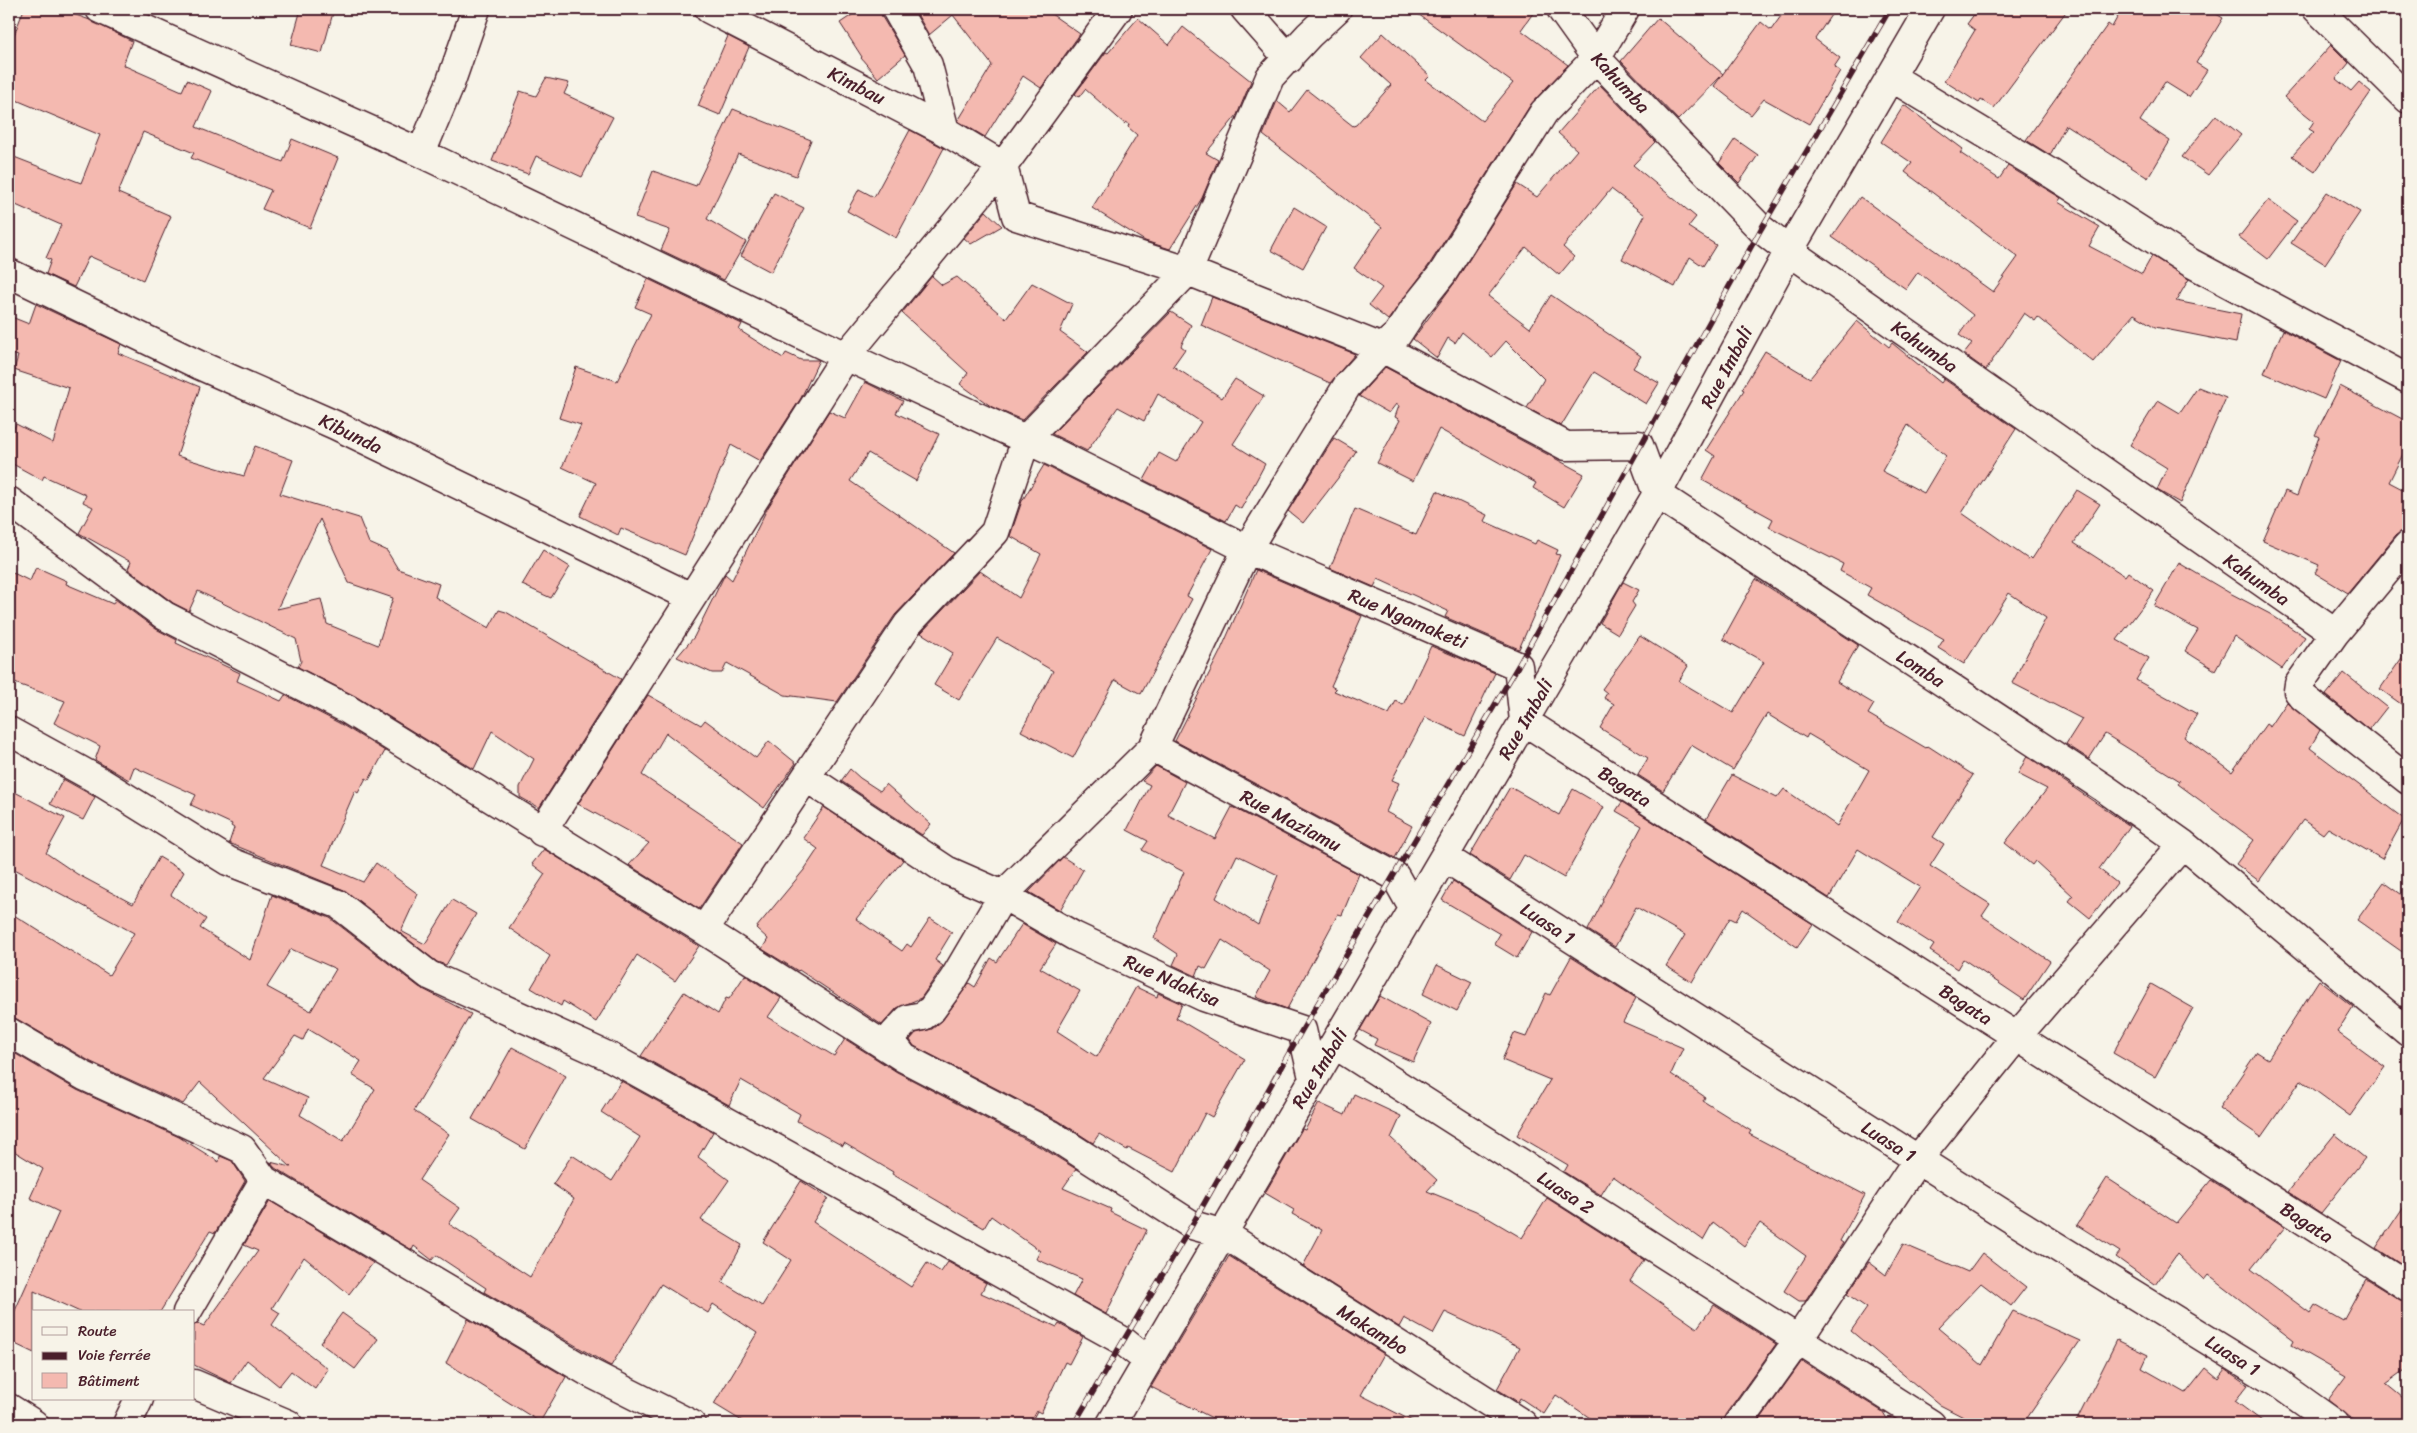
<svg xmlns="http://www.w3.org/2000/svg" width="2417" height="1433" font-family="Sriracha,sans-serif">
<style>
.building{fill:#f4b9b0;stroke:#4a1f2b;fill-rule:evenodd}
.lines{fill:none;stroke-linecap:round;stroke-linejoin:round}
.minor-casing{stroke:#4a1f2b;stroke-width:31}
.minor{stroke:#f7f3e8;stroke-width:28}
.rail-casing{stroke:#4a1f2b;stroke-width:5.5}
.rail{stroke:#f7f3e8;stroke-width:4;stroke-dasharray:11;stroke-linecap:butt}
.labels{text-anchor:middle;stroke-width:4;stroke-linejoin:round;paint-order:stroke}
.street-label{font-size:19px;fill:#4a1f2b;stroke:#f7f3e8}
</style>
<rect width="100%" height="100%" fill="#f7f3e8"/>
<filter id="ink" filterUnits="userSpaceOnUse"><feTurbulence type="fractalNoise" baseFrequency=".02" numOctaves="2"/><feDisplacementMap in="SourceGraphic" scale="10" xChannelSelector="R" yChannelSelector="G"/><feConvolveMatrix kernelMatrix="1 2 1 2 8 2 1 2 1" color-interpolation-filters="sRGB"/></filter>
<g filter="url(#ink)">
<path class="building" d="M24 9H59L90 20 132 41 123 65 182 91 187 80 212 91 196 127 283 162 292 139 338 158 310 228 262 209 271 190 191 158 194 153 143 132 118 193 171 216 143 280 89 256 74 287 46 274 51 260 46 258 61 225 9 202V155L81 183 100 135 9 97V48Z
M301 9H334L322 53 291 45Z
M861 9H880L882 17 905 55 878 78 861 58 862 57 840 23Z
M914 9H1044L1080 34 1041 88 1023 76 985 137 958 121 992 65 953 15 929 35Z
M1411 9H1536L1521 30 1568 65 1531 104 1429 265 1388 320 1369 305 1382 288 1354 268 1382 227 1263 135 1277 101 1290 112 1307 90 1353 126 1356 125 1391 85 1361 58 1383 33 1430 76 1426 80 1482 121 1513 83Z
M1786 9H1835L1815 39 1840 58 1834 67 1840 71 1809 124 1764 99 1751 115 1714 86 1761 22 1771 30Z
M1978 9H2068L1994 108 1981 100 1979 103 1944 81 1975 30 1967 24Z
M2122 9H2208L2223 18 2196 63 2207 70 2189 97 2165 82 2140 121 2170 141 2148 178 2066 125 2050 155 2026 140 2108 24 2112 27Z
M1138 18 1169 45 1183 27 1251 81 1237 115 1206 153 1218 160 1202 198 1170 249 1145 241 1092 208 1137 135 1128 127 1129 124 1126 122 1125 124 1085 89 1079 97 1075 94 1106 52 1108 53Z
M1658 18 1723 74 1678 120 1621 61Z
M728 36 749 47 720 115 698 106Z
M2331 45 2349 63 2336 79 2351 91 2359 82 2371 92 2315 172 2292 156 2314 132 2309 129 2314 121 2284 97Z
M546 78 569 83 564 94 613 117 582 177 536 156 528 174 492 161 520 91 536 96Z
M1600 85 1655 142 1633 165 1696 217 1688 227 1716 245 1703 266 1690 257 1675 287 1622 259 1645 215 1611 189 1563 247 1574 257 1559 275 1526 247 1488 296 1530 328 1551 295 1641 356 1633 368 1659 383 1646 404 1594 372 1561 426 1527 408 1544 379 1506 341 1492 357 1462 332 1455 343 1448 338 1437 358 1413 339 1455 282 1517 184 1537 197 1577 150 1558 133Z
M1904 105 1963 149 1960 153 1999 179 2008 166 2061 198 2058 202 2100 227 2089 246 2142 274 2152 256 2189 279 2176 301 2241 314 2236 343 2155 327 2134 314 2093 362 2038 317 2035 321 2024 313 1986 370 1964 354 1972 344 1959 335 1973 315 1918 272 1906 289 1832 237 1860 197 1993 292 2018 257 1905 172 1912 163 1881 142Z
M733 109 811 140 796 176 738 154 707 219 746 242 724 280 661 250 670 230 635 218 653 171 696 186Z
M2216 115 2241 135 2208 175 2182 157Z
M910 130 944 148 896 238 847 211 859 189 874 197Z
M1735 139 1758 155 1739 183 1719 163Z
M2327 192 2360 212 2325 264 2291 243Z
M774 193 804 208 771 272 741 256Z
M2268 200 2297 221 2268 259 2239 237Z
M1294 207 1326 227 1303 268 1271 250Z
M986 211 1002 226 971 244 964 238Z
M932 276 942 285 957 277 1006 319 1032 283 1072 304 1060 332 1088 352 1022 420 992 407 960 384 968 373 902 313Z
M648 279 742 324 739 330 783 358 786 353 801 360H819L801 398 760 461 731 445 685 555 621 528 618 535 580 516 596 483 562 467 581 425 559 418 576 367 617 381 651 314 635 307Z
M1212 297 1355 354 1330 383 1201 325Z
M36 304 121 344 118 353 200 387 177 456 244 476 255 446 293 460 280 494 359 518 369 543 387 551 398 569 439 584 435 597 489 628 499 610 506 612 621 679 539 808 520 797V787L534 759 492 731 474 769 355 696 298 667 301 661 296 639 198 591 189 611 173 603 128 569 131 562 79 533 93 507 83 502 86 495 44 476 42 480 9 462V438L16 424 53 443 69 388 14 370 18 356 9 353V316L29 324ZM320 519 349 583 393 598 378 645 327 624 321 599 277 609Z
M1171 312 1191 325 1181 346 1185 349 1173 366 1222 398 1235 379 1264 396 1233 444 1265 464 1241 509 1235 505 1226 521 1144 480 1159 453 1176 462 1201 422 1158 394 1144 421 1118 407 1087 451 1052 434Z
M1857 321 1889 347 1892 343 1941 383 1944 379 2016 429 1962 513 2028 559 2030 557 2032 559 2077 490 2100 504 2074 543 2125 576 2128 572 2154 591 2117 640 2149 658 2136 680 2197 714 2184 737 2232 772 2266 724 2270 727 2287 702 2320 730 2310 748 2404 819 2382 859 2328 828 2323 834 2303 820 2259 881 2236 864 2254 840 2178 784 2180 781 2105 734 2089 759 2066 744 2082 719 2012 683 2046 618 2009 593 1964 664 1938 648 1944 639 1867 595 1871 588 1840 571 1843 564 1769 527 1773 519 1702 480 1715 456 1706 450 1744 390 1742 389 1765 351 1810 378ZM1908 425 1946 456 1924 493 1882 471Z
M2283 330 2341 361 2324 399 2264 373Z
M1385 367 1584 474 1564 507 1533 488 1536 483 1439 429 1413 481 1377 463 1400 420 1395 417 1399 406 1396 404 1389 413 1359 396Z
M865 382 903 401 896 413 939 434 916 481 868 453 850 481 954 553 895 615 837 702 785 695 727 663 722 673H712L677 657 694 637 725 574 732 580 767 509 829 411 845 418Z
M2340 386 2408 422V444L2389 482 2408 492V530L2396 535 2348 593 2315 573 2319 565 2263 541 2285 491 2297 496 2319 437 2315 435Z
M2198 387 2226 398 2180 503 2157 490 2167 468 2130 445 2158 400 2180 413Z
M1334 438 1356 451 1345 469 1303 523 1288 511Z
M1044 465 1212 549 1187 596 1192 599 1141 694 1115 680 1073 758 1021 731 1053 671 997 638 959 700 934 685 953 653 921 633 980 571 1019 598 1041 554 1010 536 1022 501Z
M1437 491 1487 515 1484 521 1535 544 1537 540 1558 550 1556 554 1560 555 1519 649 1445 617 1448 611 1378 579 1374 587 1330 568 1355 509 1416 535Z
M543 550 570 567 551 598 522 585Z
M2179 563 2228 592 2270 614 2305 637 2282 669 2234 636 2215 670 2185 651 2198 630 2154 606Z
M36 567 67 581 66 584 113 604 115 599 156 629 177 640 176 643 240 673 237 681 281 701 285 695 339 723 385 751 369 780 366 778 358 793 355 791 323 865 363 882 376 863 418 894 401 931 425 944 452 900 476 914 446 965 437 962 344 890 229 843 234 828 231 826 232 824 191 805 196 795 134 767 129 780 95 760 100 746 54 723 65 701 9 681V571L30 581Z
M1256 570 1362 616 1331 686 1336 689 1334 691 1389 714 1396 701 1403 705 1431 646 1495 673 1465 736 1425 717 1392 780 1399 783 1386 812 1412 826 1395 858 1175 741 1220 652Z
M1756 579 1858 645 1837 682 1874 704 1868 714 1926 748 1928 746 1973 775 1933 837 1944 844 1930 866 1990 904 1982 916 2050 961 2024 1000 1963 959 1957 969 1930 951 1934 945 1898 922 1920 887 1858 849 1829 898 1706 819 1732 775 1777 798 1784 789 1837 826 1869 770 1808 734 1806 738 1767 714 1733 770 1691 745 1663 791 1638 775 1648 758 1600 728 1614 704 1604 698 1607 693 1602 689 1640 636 1688 666 1679 681 1733 713 1764 662 1723 639Z
M1623 582 1639 590 1632 602 1635 606 1618 634 1600 623Z
M2408 649V709L2380 689Z
M2344 673 2387 707 2369 730 2326 695Z
M648 695 701 725 705 720 756 758 769 741 796 763 764 808 666 733 642 775 743 843 699 909 629 865 649 843 578 804Z
M2027 756 2130 826 2099 869 2117 883 2090 918 2069 901 2073 896 2035 861 2032 865 2005 843 2047 789 2018 774Z
M1156 766 1185 782 1168 815 1215 839 1232 807 1359 874 1342 915 1338 914 1287 1009 1256 997 1270 971 1222 940 1206 969 1200 966 1196 976 1173 965 1178 954 1154 938 1184 872 1142 850 1148 841 1127 830 1150 785 1142 781ZM1237 855 1278 875 1258 925 1216 898Z
M850 769 860 778 880 791 886 784 931 824 922 835 841 781Z
M63 779 95 797 83 820 50 804Z
M1510 787 1559 815 1573 789 1604 807 1564 878 1524 855 1510 880 1470 855Z
M9 789 65 818 46 853 77 874 133 904 159 857 184 872 171 895 206 919 200 928 250 960 272 895 330 918 419 987 471 1014 414 1111 449 1134 419 1180 460 1208 449 1224 530 1277 574 1199 553 1184 572 1155 612 1181 640 1137 601 1112 621 1081 713 1132 698 1157 729 1180 701 1220 742 1245 722 1282 762 1306 791 1260 763 1242 801 1181 828 1198 813 1222 911 1287 927 1263 941 1272 948 1262 986 1283 981 1293 1057 1327 1059 1324 1083 1337 1069 1364 1065 1362 1041 1413 1037 1411 1030 1424H747L714 1404 757 1333 713 1304 708 1313 661 1284 611 1366 607 1364 484 1292 486 1288 436 1255 432 1260 414 1246 412 1250 275 1168 270 1162 291 1167 200 1082 183 1104 91 1062 17 1019 9 1016V912L109 975 134 933 9 866ZM291 949 336 969 311 1011 267 987ZM308 1029 361 1061 352 1075 375 1089 343 1141 300 1115 308 1098 264 1078 295 1036 303 1040Z
M1622 802 1813 924 1797 947 1743 909 1736 921 1730 918 1692 982 1666 966 1685 935 1636 907 1615 947 1588 930 1603 901 1602 900 1642 826 1616 811Z
M824 807 903 860 856 919 902 951 907 944 911 947 930 918 952 932 935 960 943 966 921 998 897 1008 882 1025 799 970 798 971 762 949 768 939 756 928 804 870 818 849 803 838Z
M544 849 699 946 675 981 637 955 596 1022 563 1001 561 1006 531 988 550 956 509 928 545 874 532 864Z
M1063 857 1083 870 1060 910 1029 892Z
M1453 881 1532 932 1517 958 1494 944 1500 934 1442 900Z
M2384 882 2408 899V956L2357 920Z
M1022 924 1056 944 1040 968 1080 991 1057 1031 1097 1057 1136 987 1157 997 1158 993 1182 1004 1176 1018 1245 1059 1212 1117 1205 1113 1175 1172 1128 1148 1127 1150 1099 1134 1093 1143 1059 1121 914 1046 910 1040 916 1033 932 1029 942 1021 969 983 975 987 991 958 997 962Z
M1571 957 1636 998 1623 1022 1683 1048 1671 1074 1705 1097 1703 1101 1751 1131 1749 1134 1865 1195 1840 1241 1843 1243 1805 1301H1799L1784 1291 1806 1256 1760 1223 1744 1246 1713 1222 1703 1240 1613 1176 1601 1195 1564 1172 1568 1165 1517 1135 1550 1080 1502 1060 1514 1033 1526 1037 1546 993 1550 995Z
M1437 965 1472 982 1457 1011 1423 994Z
M745 975 781 998 768 1017 834 1056 845 1039 897 1072 1044 1149 1076 1169 1063 1188 1111 1209 1110 1212 1147 1230 1106 1314 1073 1296 1082 1279 1036 1259 1040 1251 991 1216 984 1228 892 1174 893 1172 844 1143 843 1146 797 1121 800 1114 741 1080 729 1105 641 1056 684 992 718 1014 726 998 729 999Z
M2319 980 2353 1007 2337 1032 2385 1067 2350 1116 2301 1080 2261 1137 2219 1108 2257 1052 2268 1059Z
M2151 984 2193 1008 2155 1077 2113 1053Z
M1380 996 1431 1024 1413 1062 1374 1045 1377 1039 1360 1030Z
M512 1047 566 1076 525 1149 472 1119Z
M9 1050 77 1090 179 1137 219 1162 220 1156 232 1161 245 1181 215 1233 210 1231 160 1312H80L34 1291V1353L9 1341V1324L59 1212 30 1198 43 1169 9 1148Z
M1354 1094 1401 1116 1391 1138 1437 1180 1427 1191 1476 1211 1522 1238 1547 1198 1644 1260 1630 1281 1697 1328 1714 1305 1776 1344 1725 1415 1723 1424H1599L1556 1395 1544 1414 1520 1398 1518 1402 1497 1389 1520 1347 1445 1312 1433 1334 1404 1318 1399 1327 1303 1266 1322 1230 1292 1214 1294 1210 1265 1193 1302 1129 1305 1130 1319 1103 1345 1115Z
M2335 1134 2365 1158 2321 1213 2288 1192Z
M2107 1178 2176 1223 2211 1180 2285 1227 2251 1269 2310 1313 2315 1305 2343 1321 2366 1279 2400 1300 2408 1302V1368L2386 1384 2408 1402V1424H2360L2347 1415 2328 1400 2346 1376 2292 1345 2294 1341 2208 1275 2204 1280 2177 1254 2155 1285 2116 1257 2120 1252 2077 1225Z
M2408 1200V1269L2376 1248Z
M270 1201 373 1263 349 1294 304 1257 272 1308 280 1313 272 1325 328 1369 315 1389 291 1371 279 1386 247 1360 231 1383 194 1365V1326L197 1323 204 1326 258 1251 244 1245Z
M1903 1244 1968 1272 1982 1253 2026 1287 2011 1306 1981 1283 1938 1328 1982 1365 2013 1311 2080 1341 2023 1424H1977L1940 1405 1851 1331 1867 1308 1847 1294 1869 1262 1886 1275Z
M1229 1256 1384 1354 1361 1395 1418 1424H1224L1151 1387Z
M342 1313 378 1339 355 1369 320 1343Z
M468 1319 566 1377 540 1422 446 1363Z
M2117 1340 2148 1355 2142 1368 2186 1393 2206 1368 2218 1378 2225 1369 2248 1385 2235 1401 2266 1424H2075Z
M1802 1361 1883 1412 1890 1424H1757Z"/>
<g class="lines">
<g class="minor-casing">
<path id="minor" d="M100 9 421 153 846 356 1053 452 1247 549 1518 666 1524 721 2408 1287
M709 9 945 131 1003 166
M896 9 928 65 945 131
M1245 9 1289 59
M1561 9 1596 58 1761 229 1789 251 2335 633
M2317 9 2408 99
M1891 77 2052 174 2191 263 2408 379
M421 153 450 84 476 9
M1003 166 1016 216 1188 271 1382 348 1566 446 1639 445 1657 494 2104 788 2183 844 2408 1032
M9 273 199 365 335 425 691 597
M9 501 165 616 347 709 704 930 904 1058 1052 1135 1192 1225 1224 1234 1523 1424
M2408 545 2335 633 2299 684 2298 691 2303 697 2408 780
M9 731 96 779 228 861 338 904 429 975 612 1058 1123 1341 1148 1361
M1153 747 1395 876 1413 908
M806 777 946 870 1003 895 1074 936 1204 997 1302 1030 1313 1078
M542 832 846 356 1003 166 1118 9
M1444 857 2010 1218 2279 1384 2335 1424
M704 930 908 624 995 532 1026 439 1188 271 1270 77 1309 35 1337 9
M9 1032 84 1076 242 1149 264 1180 590 1373 691 1424
M1334 1044 1931 1424
M904 1058 894 1045V1034L908 1019 923 1016 932 1009 953 980 1003 895 1153 747 1247 549 1347 386 1382 348 1397 335 1414 309 1442 274 1544 112 1596 58 1625 9
M187 1312 264 1180
M194 1384 288 1424
M9 1408 34 1424
M127 1424 139 1399
M1111 1424 1657 494 1789 251 1930 9
M1738 1424 1798 1340 1918 1159 2017 1036 2183 844"/>
</g>
<use href="#minor" class="minor"/>
<g class="rail-casing">
<path id="rail" d="M1074 1424 1192 1225 1302 1030 1518 666 1761 229 1890 9"/>
</g>
<use href="#rail" class="rail"/>
</g>
</g>
<g class="labels">
<g class="street-label">
<text transform="translate(1621 82) rotate(47)" y="7">Kahumba</text>
<text transform="translate(857 85) rotate(27)" y="7">Kimbau</text>
<text transform="translate(1925 346) rotate(35)" y="7">Kahumba</text>
<text transform="translate(1726 367) rotate(-62)" y="7">Rue Imbali</text>
<text transform="translate(351 433) rotate(26)" y="7">Kibunda</text>
<text transform="translate(2257 579) rotate(35)" y="7">Kahumba</text>
<text transform="translate(1408 618) rotate(23)" y="7">Rue Ngamaketi</text>
<text transform="translate(1921 668) rotate(33)" y="7">Lomba</text>
<text transform="translate(1525 719) rotate(-60)" y="7">Rue Imbali</text>
<text transform="translate(1625 786) rotate(33)" y="7">Bagata</text>
<text transform="translate(1291 820) rotate(28)" y="7">Rue Maziamu</text>
<text transform="translate(1548 923) rotate(33)" y="7">Luasa 1</text>
<text transform="translate(1172 980) rotate(24)" y="7">Rue Ndakisa</text>
<text transform="translate(1966 1004) rotate(33)" y="7">Bagata</text>
<text transform="translate(1319 1068) rotate(-59)" y="7">Rue Imbali</text>
<text transform="translate(1889 1141) rotate(32)" y="7">Luasa 1</text>
<text transform="translate(1566 1192) rotate(33)" y="7">Luasa 2</text>
<text transform="translate(2307 1222) rotate(33)" y="7">Bagata</text>
<text transform="translate(1373 1329) rotate(32)" y="7">Makambo</text>
<text transform="translate(2233 1355) rotate(32)" y="7">Luasa 1</text>
</g>
</g>
<rect width="2417" height="1433" fill="none" stroke="#f7f3e8" stroke-width="30"/>
<rect x="15" y="15" width="2387" height="1403" fill="none" stroke="#4a1f2b" stroke-width="2" filter="url(#ink)"/>
<rect x="32" y="1310" width="162" height="90" fill="#f7f3e8" stroke="#b29e9c"/>
<rect x="42" y="1327" width="25" height="8" fill="#f7f3e8" stroke="#b29e9c"/>
<text x="78" y="1336" font-size="15" fill="#4a1f2b">Route</text>
<rect x="42" y="1352" width="25" height="8" fill="#4a1f2b" stroke="#b29e9c"/>
<text x="78" y="1360" font-size="15" fill="#4a1f2b">Voie ferrée</text>
<rect x="42" y="1373" width="25" height="15" fill="#f4b9b0" stroke="#b29e9c"/>
<text x="78" y="1386" font-size="15" fill="#4a1f2b">Bâtiment</text>
</svg>
